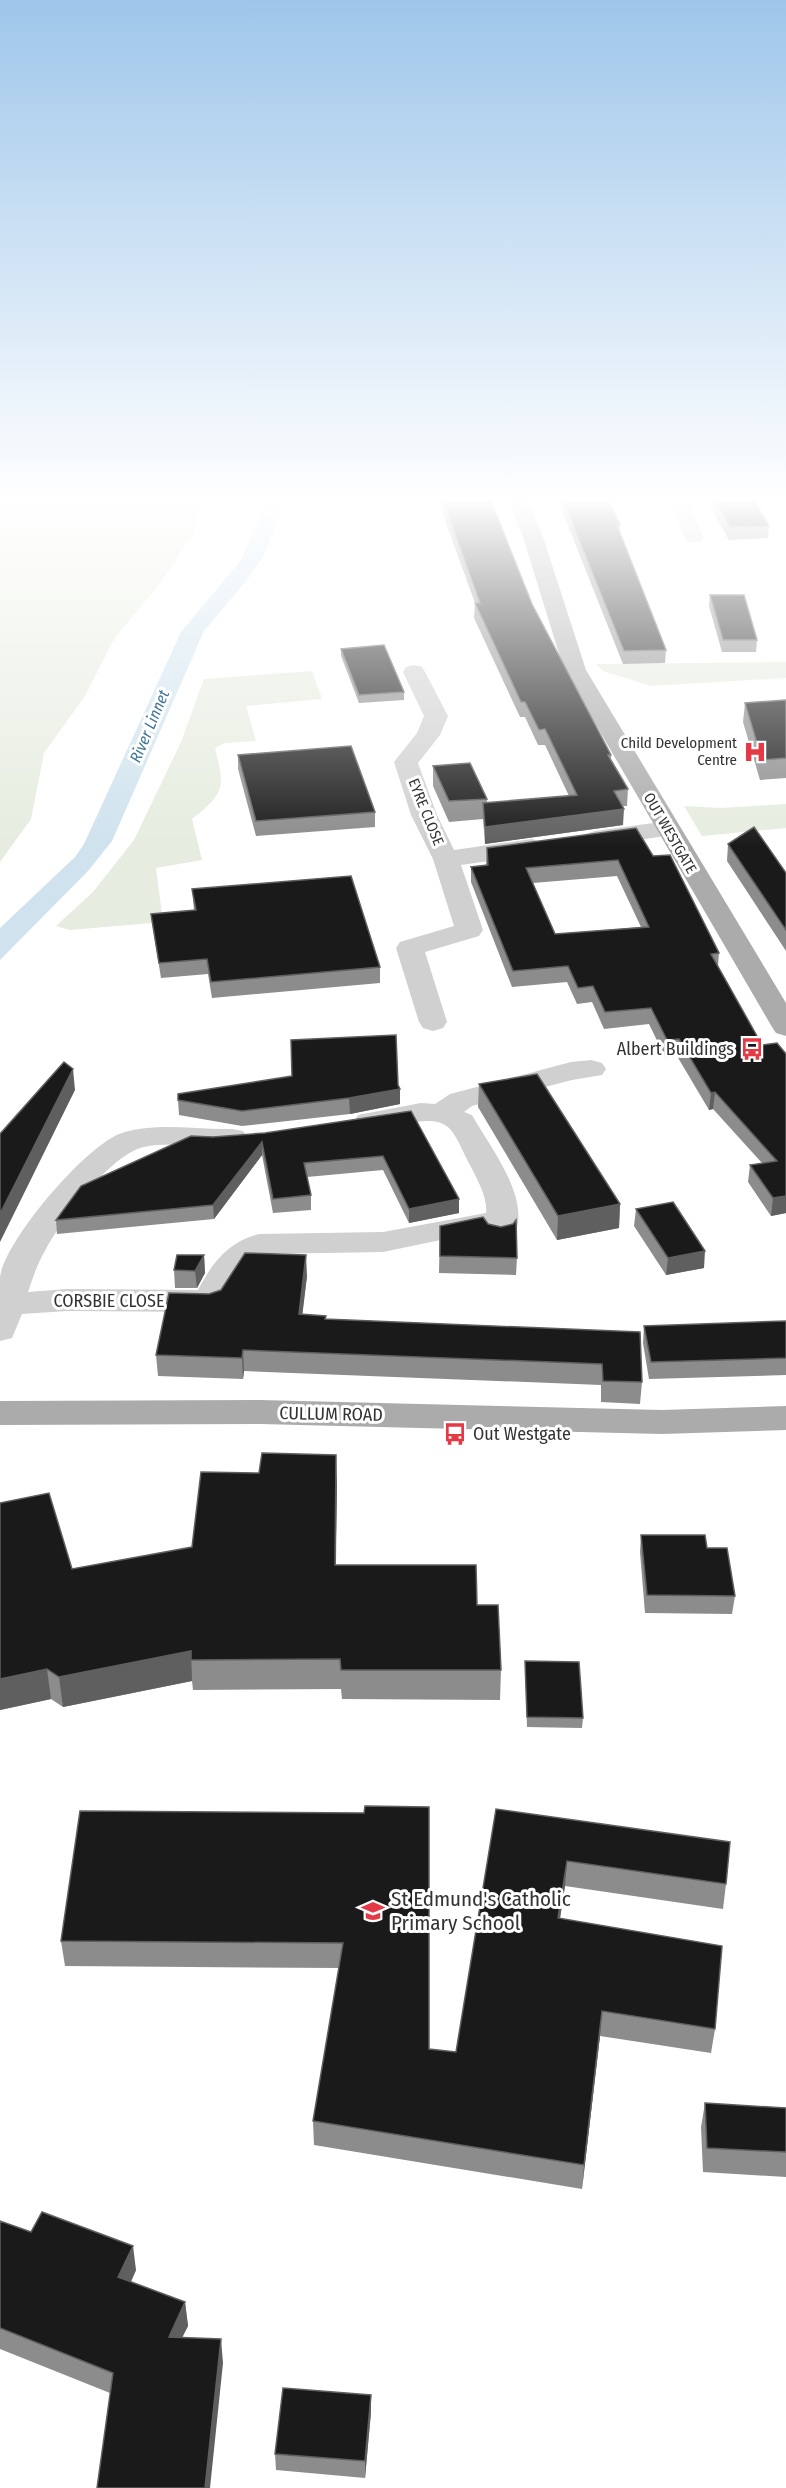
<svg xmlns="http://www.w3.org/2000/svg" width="786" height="2488" font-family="'Fira Sans Condensed',sans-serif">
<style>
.green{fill:#e6ecdf}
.water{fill:#cfe2ee}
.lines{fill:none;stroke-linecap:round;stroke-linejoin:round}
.street{fill:#d0d0d0;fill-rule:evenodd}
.primary{fill:#ababab;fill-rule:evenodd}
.wall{fill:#8c8c8c;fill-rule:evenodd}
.shaded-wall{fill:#5f5f5f}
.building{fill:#1a1a1a;stroke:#5f5f5f;stroke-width:1.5;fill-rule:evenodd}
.labels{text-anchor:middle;stroke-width:6;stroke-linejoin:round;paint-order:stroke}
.far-poi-label{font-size:15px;fill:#333;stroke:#fff;text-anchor:end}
.far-street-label{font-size:15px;fill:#333;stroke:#fff}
.far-water-label{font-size:16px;font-style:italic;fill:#3f7597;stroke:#fff}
.poi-label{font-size:18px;fill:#333;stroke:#fff;text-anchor:end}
.street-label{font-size:18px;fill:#333;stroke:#fff}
.near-poi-label{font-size:21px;fill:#333;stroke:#fff;text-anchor:start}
</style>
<rect width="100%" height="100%" fill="#fff"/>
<path class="green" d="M0 498H200L194 533 164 578 114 639 85 696 44 753 31 819 0 862Z
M786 662V678L651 686 603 671 596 664Z
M312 671 322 699 246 706 256 741 225 743 215 748C225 787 225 793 192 819L202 860 156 868 163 922 70 930 56 926 93 892 134 840 181 742 204 679Z
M786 804V828L702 836 684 806 721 808Z"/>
<path class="water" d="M269 498H287L263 557 246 581 204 631 112 841 88 871 0 960V928L75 857 84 844 181 632 241 560Z"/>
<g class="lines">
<path class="street" d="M668 498H686L704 538 701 542H687Z
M414 665 422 667 425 672 448 716 440 735 418 763 437 815 454 850 532 839 541 842 545 847 541 852 532 855 461 865 483 930 479 936 425 952 447 1022 443 1028 433 1031 423 1028 419 1022 396 948 400 942 454 926 433 859 411 815 394 762 417 733 424 716 403 672 406 667Z
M668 821 677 824 681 829 677 834 595 847 586 844 582 839 586 834 595 831Z
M591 1060 602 1063 606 1069 602 1075 572 1080 472 1106 464 1112 472 1115 476 1122C494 1152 534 1205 512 1239L500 1242 488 1239 484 1231 383 1252 265 1254C241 1267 236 1287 222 1309L210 1312 67 1311 22 1314 12 1338 0 1341C0 1320 0 1297 0 1277 5 1240 87 1144 122 1133 158 1122 195 1130 232 1129L243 1131 248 1138 243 1145 232 1147C203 1148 172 1141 144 1147 112 1153 61 1221 46 1249 38 1262 33 1277 28 1292L67 1289 198 1290C212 1263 228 1242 259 1234L383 1232 486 1213C488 1198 477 1179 470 1165 464 1155 458 1137 449 1128 429 1109 383 1135 358 1129L354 1122 358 1115 421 1103 435 1104 450 1094 571 1062Z"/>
<path class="primary" d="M508 498H527L543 537 586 670 786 1003V1036L776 1033 772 1027 564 670 523 537Z
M260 1400 662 1410 786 1406V1430L662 1434 260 1424 0 1425V1401Z"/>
</g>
<path class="wall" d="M437 498H490L532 604 611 755V760L628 789 627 806H623V825L485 844 483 819 449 822 433 786V766L487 799V803L569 796 545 745H538L525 717H520L474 618 475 603Z
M557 498H667V500L610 503 620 525V533L666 650 665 663 623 664Z
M688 498H753L769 526 768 538 729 540 706 499 689 500Z
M710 595 757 640 756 652H722L709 606Z
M341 649 404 692V700L359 703 341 656Z
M786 700V778L760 780 743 722 745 703Z
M238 755 375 812V827L256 836 238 769Z
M728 844 786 873V951L727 861Z
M487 848 653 856 719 953 718 966 762 1045 786 1054V1213L771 1216 748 1182 750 1165 762 1163 713 1109 709 1110 677 1056 665 1057 649 1024 604 1029 592 1002 577 1004 567 982 512 987 471 882V867L486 865ZM617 876 641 927 555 934 533 883Z
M192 889 380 967V983L212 998 208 974 161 978 153 929 151 914 194 910Z
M479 1084 620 1204 619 1228 557 1240 478 1107Z
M398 1085 400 1104 350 1114 242 1126 179 1115 178 1100Z
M411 1111 459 1199V1213L409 1223 383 1170 307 1177 311 1195V1210L273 1213 262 1155 214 1219 57 1234 56 1220 213 1137 265 1133Z
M636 1209 704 1268 666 1275 634 1226Z
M488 1224 517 1258 516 1275 439 1273 440 1226Z
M204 1255 205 1273 197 1288H175L174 1270Z
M307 1276 302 1314 326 1316V1319L640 1332 642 1382 640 1404 601 1402V1385L244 1371 243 1379 158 1376 156 1355 209 1294Z
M786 1321V1375L649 1379 643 1343 644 1326Z
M337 1484 336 1565 477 1605 501 1670 500 1700 342 1699 341 1689 193 1690 192 1681 63 1707 51 1699 0 1710 72 1569 192 1547Z
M641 1535 707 1548 735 1596 732 1614 645 1613 640 1552Z
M525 1661 583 1718 582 1728 527 1727Z
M496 1809 726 1884 723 1909 565 1886 560 1919 715 2029 711 2053 600 2036 582 2189 314 2145 313 2121 339 1968 65 1966 61 1941 364 1813 429 2049 456 2052Z
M705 2103 786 2108V2177L703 2172 701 2127Z
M0 2221 136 2270 131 2282 185 2302 188 2326 182 2337 223 2363 110 2393 0 2349Z
M371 2412 365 2478 276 2470 275 2454Z"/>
<path class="shaded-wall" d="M624 809 623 825 485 844V827Z
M73 1069 75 1090 0 1242V1214Z
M400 1089V1104L350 1114 349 1098Z
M715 1092 713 1109 709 1110 711 1093Z
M262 1142V1155L214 1219 213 1205Z
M786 1196V1213L771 1216 773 1198Z
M459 1199V1213L409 1223V1209Z
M620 1204 619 1228 557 1240 558 1216Z
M705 1251 704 1268 666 1275 668 1258Z
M204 1255 205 1273 197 1288 195 1271Z
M306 1255 307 1276 300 1335 299 1314Z
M243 1350 244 1371 243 1379 242 1358Z
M336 1455 337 1484 335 1594V1565Z
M191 1651 192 1681 63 1707 59 1677Z
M47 1669 51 1699 0 1710V1679Z
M567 1861 565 1886 556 1943 558 1918Z
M602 2011 600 2036 582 2189 584 2165Z
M133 2246 136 2270 122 2301 118 2277Z
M185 2302 188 2326 171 2360 169 2337Z
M221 2339 223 2363 210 2488H205Z
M371 2395V2412L365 2478V2461Z"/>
<path class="building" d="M442 498H490L532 604 611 755H608L628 789 614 791 624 809 485 827 483 803 577 795 545 729 539 730 525 702H521L475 603H480Z
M562 498H608L620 525H617L666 650 624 651Z
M714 498H753L769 526 730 527Z
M710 595H744L757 640H723Z
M384 645 404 692 359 695 341 649Z
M786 700V758L762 760 745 703Z
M351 746 375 812 256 821 238 755Z
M470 763 487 799 449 801 433 766Z
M754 827 786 873V930L728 844Z
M636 828 653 856 670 855 719 953 711 954 762 1045 777 1043 786 1054V1196L773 1198 750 1165 777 1161 715 1092 711 1093 679 1039 667 1040 651 1008 605 1012 593 986 578 988 568 966 513 971 471 867 488 865 487 848ZM618 860 649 927 555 934 526 868Z
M351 876 380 967 211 982 207 959 159 963 151 914 196 910 192 889Z
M396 1035 398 1085 400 1089 349 1098 242 1111 178 1100V1094L292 1076 291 1040Z
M64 1062 73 1069 0 1214V1134Z
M537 1074 620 1204 558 1216 479 1084Z
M411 1111 459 1199 409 1209 383 1156 304 1163 311 1195 273 1199 262 1142 213 1205 56 1220 81 1186 191 1136 213 1137 265 1133Z
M673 1202 705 1251 668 1258 636 1209Z
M483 1217 488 1224 501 1227 513 1224 516 1220 517 1258 440 1256V1226Z
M245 1253 306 1255 299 1314 326 1316 325 1319 640 1332 642 1382 603 1381 602 1364 243 1350 242 1358 156 1355 169 1293 209 1294 221 1290Z
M177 1255H204L195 1271 174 1270Z
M786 1321V1358L651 1362 644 1326Z
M262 1453 336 1455 335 1565H476L477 1605H498L501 1670H341L340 1659 191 1660V1651L59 1677 47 1669 0 1679V1503L49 1493 72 1569 192 1547 201 1472 259 1473Z
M641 1535H705L707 1548H727L735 1596 647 1595Z
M525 1661 579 1662 583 1718 527 1717Z
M365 1806 429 1807V2049L456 2052 496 1809 730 1842 726 1884 567 1861 558 1918 722 1946 715 2029 602 2011 584 2165 313 2121 343 1943 61 1941 80 1811 364 1813Z
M705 2103 786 2108V2152L707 2148Z
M42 2212 133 2246 118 2277 185 2302 169 2337 221 2339 205 2488H97L113 2373 0 2328V2221L31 2232Z
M283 2388 371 2395 365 2461 275 2454Z"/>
<linearGradient id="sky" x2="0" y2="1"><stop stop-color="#9ec6ea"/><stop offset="0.59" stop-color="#fff"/><stop offset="1" stop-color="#fff" stop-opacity="0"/></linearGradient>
<rect width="786" height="846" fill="url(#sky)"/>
<defs>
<g id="hospital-bare" transform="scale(1.8)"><path d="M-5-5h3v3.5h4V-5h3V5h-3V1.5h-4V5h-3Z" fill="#e63946" stroke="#fff" stroke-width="2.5" paint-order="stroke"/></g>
<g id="bus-bare" transform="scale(1.8)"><path d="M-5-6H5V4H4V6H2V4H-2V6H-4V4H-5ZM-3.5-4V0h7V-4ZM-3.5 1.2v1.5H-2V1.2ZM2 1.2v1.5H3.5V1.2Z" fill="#e63946" stroke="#fff" stroke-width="2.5" paint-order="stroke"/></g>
<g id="school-bare" transform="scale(1.8)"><path d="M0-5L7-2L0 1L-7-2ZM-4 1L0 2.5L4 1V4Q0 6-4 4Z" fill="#e63946" stroke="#fff" stroke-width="2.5" paint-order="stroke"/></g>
</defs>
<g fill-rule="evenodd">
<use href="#hospital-bare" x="755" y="752"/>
<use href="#bus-bare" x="752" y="1049"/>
<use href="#bus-bare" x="455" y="1434"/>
<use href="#school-bare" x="373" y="1911"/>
</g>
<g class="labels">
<g class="far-poi-label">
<text x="737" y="748">Child Development<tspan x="737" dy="17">Centre</tspan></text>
</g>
<g class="far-street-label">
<text transform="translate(426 812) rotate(68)" y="5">EYRE CLOSE</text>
<text transform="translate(670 833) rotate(60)" y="5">OUT WESTGATE</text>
</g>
<g class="far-water-label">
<text transform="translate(149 726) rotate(-67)" y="6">River Linnet</text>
</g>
<g class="poi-label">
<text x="734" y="1055">Albert Buildings</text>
<text x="473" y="1440" text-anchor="start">Out Westgate</text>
</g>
<g class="street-label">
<text x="109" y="1307">CORSBIE CLOSE</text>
<text transform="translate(331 1414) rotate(1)" y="6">CULLUM ROAD</text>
</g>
<g class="near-poi-label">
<text x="391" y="1906">St Edmund's Catholic<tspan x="391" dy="24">Primary School</tspan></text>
</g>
</g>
</svg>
